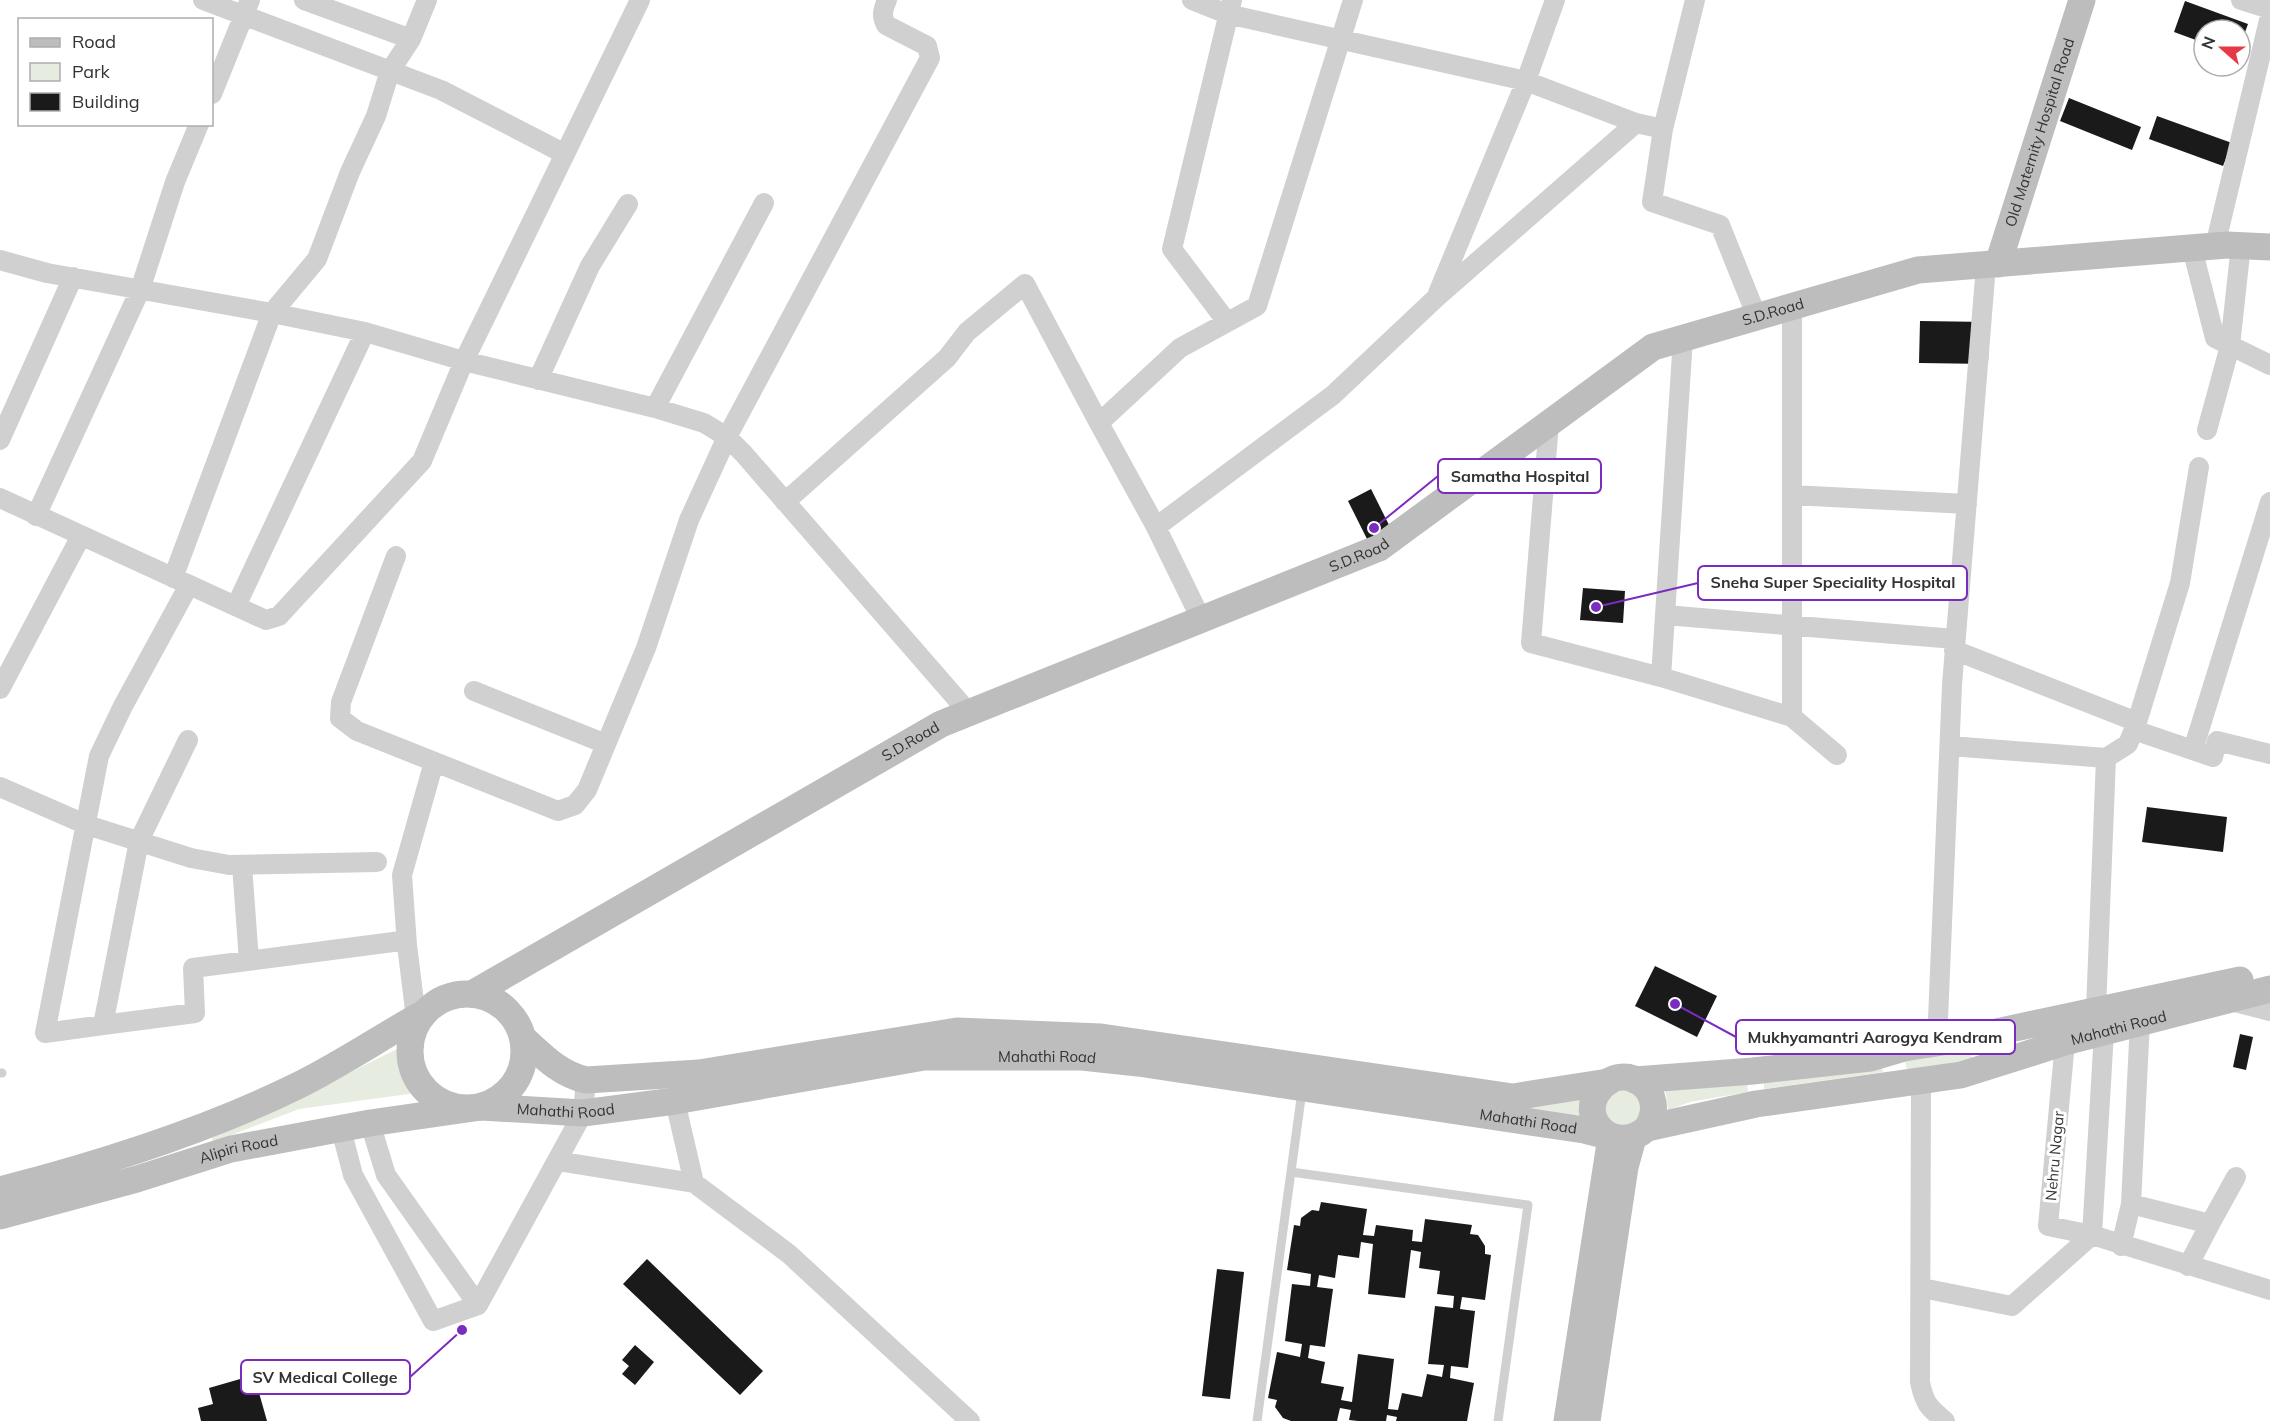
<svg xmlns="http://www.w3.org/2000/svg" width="2270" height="1421" font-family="Mulish,sans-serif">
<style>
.green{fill:#e6ecdf}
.building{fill:#1a1a1a;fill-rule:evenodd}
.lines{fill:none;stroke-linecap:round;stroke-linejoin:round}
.lane{stroke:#d0d0d0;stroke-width:9}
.street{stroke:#d0d0d0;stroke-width:20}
.secondary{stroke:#bdbdbd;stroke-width:27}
.labels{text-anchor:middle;stroke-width:6;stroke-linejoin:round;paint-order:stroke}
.street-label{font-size:15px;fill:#333;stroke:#fff}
.leader{fill:none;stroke:#7b2cbf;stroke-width:2}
.callout-dot{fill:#7b2cbf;stroke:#fff;stroke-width:2}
.callout{fill:#fff;stroke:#7b2cbf;stroke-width:2}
.callout-label{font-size:16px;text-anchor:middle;font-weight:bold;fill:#333}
</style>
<rect width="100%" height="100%" fill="#fff"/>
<path class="green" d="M401 1047 406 1073 416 1093 299 1109 213 1142 212 1138 291 1102Z
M1972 1050V1063L1908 1073 1905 1061Z
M1881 1063 1883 1072 1764 1089V1081Z
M1747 1081 1748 1092 1690 1102 1668 1110 1665 1089Z
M1629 1088 1645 1104 1631 1129 1609 1124 1604 1102 1608 1095Z
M1584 1095 1583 1122 1508 1106Z"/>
<path class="building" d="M2185 1 2248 24 2240 46V30H2204V43L2174 32Z
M2069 98 2141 127 2132 150 2060 121Z
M2157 116 2232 143 2223 166 2149 139Z
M1920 321 1989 322 1988 364 1919 363Z
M1371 489 1393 533 1370 545 1348 501Z
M1583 588 1625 591 1623 623 1580 620Z
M2147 807 2227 817 2223 852 2142 842Z
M1655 966 1717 996 1697 1037 1635 1006Z
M2240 1034 2253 1037 2246 1070 2233 1067Z
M1321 1202 1367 1209 1363 1235 1374 1236 1376 1225 1413 1230 1412 1241 1422 1242 1425 1219 1472 1225 1470 1234 1478 1235 1485 1246V1254L1491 1255 1485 1300 1462 1297 1460 1309 1475 1311 1468 1368 1451 1366 1450 1378 1474 1383 1467 1421H1396L1397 1417 1387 1415 1386 1421H1358L1349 1420 1351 1410 1340 1408 1337 1421H1291L1283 1418 1275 1407 1277 1400 1268 1398 1277 1352 1300 1357 1302 1344 1285 1341 1292 1284 1310 1286 1311 1274 1287 1270 1294 1225 1300 1226 1301 1218 1312 1210 1319 1211ZM1361 1242 1373 1244 1368 1294 1405 1298 1411 1250 1421 1252 1419 1268 1440 1271 1437 1294 1454 1296 1453 1308 1435 1306 1428 1364 1444 1365 1442 1377 1427 1374 1422 1397 1402 1393 1398 1410 1388 1409 1394 1359 1358 1354 1352 1402 1341 1400 1344 1387 1321 1383 1325 1362 1308 1358 1310 1345 1325 1347 1333 1289 1317 1287 1319 1275 1335 1278 1338 1255 1359 1258Z
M647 1259 763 1371 740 1395 623 1284Z
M1217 1269 1244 1272 1230 1399 1202 1396Z
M635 1345 654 1362 635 1385 622 1374 629 1366 622 1360Z
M254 1375 267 1421H201L198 1408 213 1404 209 1388Z"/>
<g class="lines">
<path class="lane" d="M0 1073H2
M1291 1172 1528 1205 1498 1421
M1257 1421 1302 1091"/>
<path class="street" d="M203 0 441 90 565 154
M304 0 411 39
M1192 0 1227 14 1526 81 1636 123 1663 129
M1695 0 1663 129 1652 202 1720 225 1757 317
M2241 0 2270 9
M212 94 250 0
M2215 246 2270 16
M2192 248 2215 338 2270 365
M0 260 47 273 272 313 365 332 464 361 655 408 704 423 727 437 743 453 969 713
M1438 293 1526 81 1555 0
M1227 322 1172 249 1232 0
M1683 338 1661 677 1792 717 1837 755
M538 380 590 266 628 204
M655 408 764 203
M1549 423 1531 643 1661 677
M2207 430 2230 346 2241 245
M0 440 73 277
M1792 495 1967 504
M0 498 266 620 279 616 422 461 464 361 640 0
M785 502 947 358 967 332 1025 284 1099 423
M36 516 140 290 175 182 199 124
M1156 527 1099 423 1180 348 1257 306 1353 0
M396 556 341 702 340 718 357 731 558 811 575 805 587 790 646 648 689 520 727 437 930 58 927 46 886 25C881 16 883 9 887 0
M173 578 272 313 317 259 350 172 376 116 390 71 411 39 427 0
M236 606 365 332
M1665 615 1955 639
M1201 619 1156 527 1333 395 1437 297 1636 123
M1954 650 2137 722 2128 744 2106 758
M0 689 81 536
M474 691 606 744
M1792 717V307
M2137 722 2180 583 2199 467
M2134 730 2213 757 2217 741 2270 754
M188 740 139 841 103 1025 45 1033 99 756 123 706 189 585
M1950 746 2106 758 2096 1010
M2193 750 2270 502
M0 787 87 825 191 858 229 865 377 862
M242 865 249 961
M407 945 402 875 434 762
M2231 1001 2270 1011
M103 1025 195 1013 193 968 401 941 407 945 416 1018
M2104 1032 2092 1235 2270 1290
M2065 1042 2048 1226 2092 1235
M1937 1043 1952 685 1986 265
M1921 1082 1920 1382C1924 1403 1929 1408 1945 1421
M675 1101 694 1183
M370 1123 386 1175 478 1305
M341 1129 353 1175 433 1321 478 1305 583 1113 586 1080
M557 1161 694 1183 789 1254 970 1421
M2131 1204 2210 1224 2188 1266
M2210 1224 2236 1177
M2121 1246 2131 1204 2140 1021
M1922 1288 2012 1306 2092 1235"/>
<g class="secondary">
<path id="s1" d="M1998 264 2082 0"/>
<path id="s2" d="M472 994 941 724 1379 548 1653 347 1918 270 2227 245 2270 247"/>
<circle cx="467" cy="1051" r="57"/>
<path d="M523 1038C542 1055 559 1074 586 1080L699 1073 957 1031 1101 1037 1513 1097 1608 1082"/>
<path d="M1635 1080 1753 1071 1870 1058 1904 1048 1968 1038 2240 980"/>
<path id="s3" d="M1647 1128C1670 1093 1626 1058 1600 1089 1575 1119 1616 1157 1647 1128L1756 1104 1961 1075 2065 1042 2270 989"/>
<path d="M0 1190C101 1164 203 1132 297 1086 340 1065 381 1037 424 1013"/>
<path id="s4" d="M0 1216 137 1179 231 1149 370 1123 481 1107 583 1113 675 1101 924 1057H1082L1138 1063 1584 1130 1611 1137 1567 1421"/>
<path d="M1587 1421 1625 1167 1633 1138"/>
</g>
</g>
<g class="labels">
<g class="street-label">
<text dy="5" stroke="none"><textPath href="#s1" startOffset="138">Old Maternity Hospital Road</textPath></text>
<text dy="5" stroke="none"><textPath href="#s2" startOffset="1478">S.D.Road</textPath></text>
<text dy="5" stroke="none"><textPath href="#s2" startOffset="992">S.D.Road</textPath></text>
<text dy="5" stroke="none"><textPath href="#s2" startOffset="506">S.D.Road</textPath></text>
<text dy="5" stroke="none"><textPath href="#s3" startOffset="675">Mahathi Road</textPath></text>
<text dy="5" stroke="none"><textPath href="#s4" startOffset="1065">Mahathi Road</textPath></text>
<text dy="5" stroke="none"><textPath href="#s4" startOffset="579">Mahathi Road</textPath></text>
<text dy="5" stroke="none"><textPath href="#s4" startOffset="1551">Mahathi Road</textPath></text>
<text dy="5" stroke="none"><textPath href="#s4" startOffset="248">Alipiri Road</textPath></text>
<text transform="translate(2055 1156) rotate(-85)" y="5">Nehru Nagar</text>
</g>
</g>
<path class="leader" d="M1374 528L1438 476M1596 607L1698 583M1675 1004L1736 1037M462 1330L410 1377"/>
<g class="callout-dot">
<circle cx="1374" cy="528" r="6"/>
<circle cx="1596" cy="607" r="6"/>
<circle cx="1675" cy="1004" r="6"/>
<circle cx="462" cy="1330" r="6"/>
</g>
<g class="callout">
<rect x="1438" y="459" width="163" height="34" rx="6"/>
<rect x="1698" y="566" width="269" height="34" rx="6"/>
<rect x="1736" y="1020" width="279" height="34" rx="6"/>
<rect x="241" y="1360" width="169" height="34" rx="6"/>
</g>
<g class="callout-label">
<text x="1520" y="482">Samatha Hospital</text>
<text x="1833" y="588">Sneha Super Speciality Hospital</text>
<text x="1875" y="1043">Mukhyamantri Aarogya Kendram</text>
<text x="325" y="1383">SV Medical College</text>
</g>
<rect x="18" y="18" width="195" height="108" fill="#ffffff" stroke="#adadad" stroke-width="1.5"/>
<rect x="30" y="38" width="30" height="9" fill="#bdbdbd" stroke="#adadad" stroke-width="1.5"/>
<text x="72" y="48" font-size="18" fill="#333333">Road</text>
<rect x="30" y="63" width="30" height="18" fill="#e6ecdf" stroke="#adadad" stroke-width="1.5"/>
<text x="72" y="78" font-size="18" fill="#333333">Park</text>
<rect x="30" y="93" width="30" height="18" fill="#1a1a1a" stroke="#adadad" stroke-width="1.5"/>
<text x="72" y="108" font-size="18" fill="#333333">Building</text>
<g transform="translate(2222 48) rotate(291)"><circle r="28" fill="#ffffff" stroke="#adadad" stroke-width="1.5"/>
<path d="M0-4.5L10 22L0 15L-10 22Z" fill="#e63946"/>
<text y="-9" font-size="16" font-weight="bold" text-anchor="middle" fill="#333333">N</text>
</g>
</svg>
